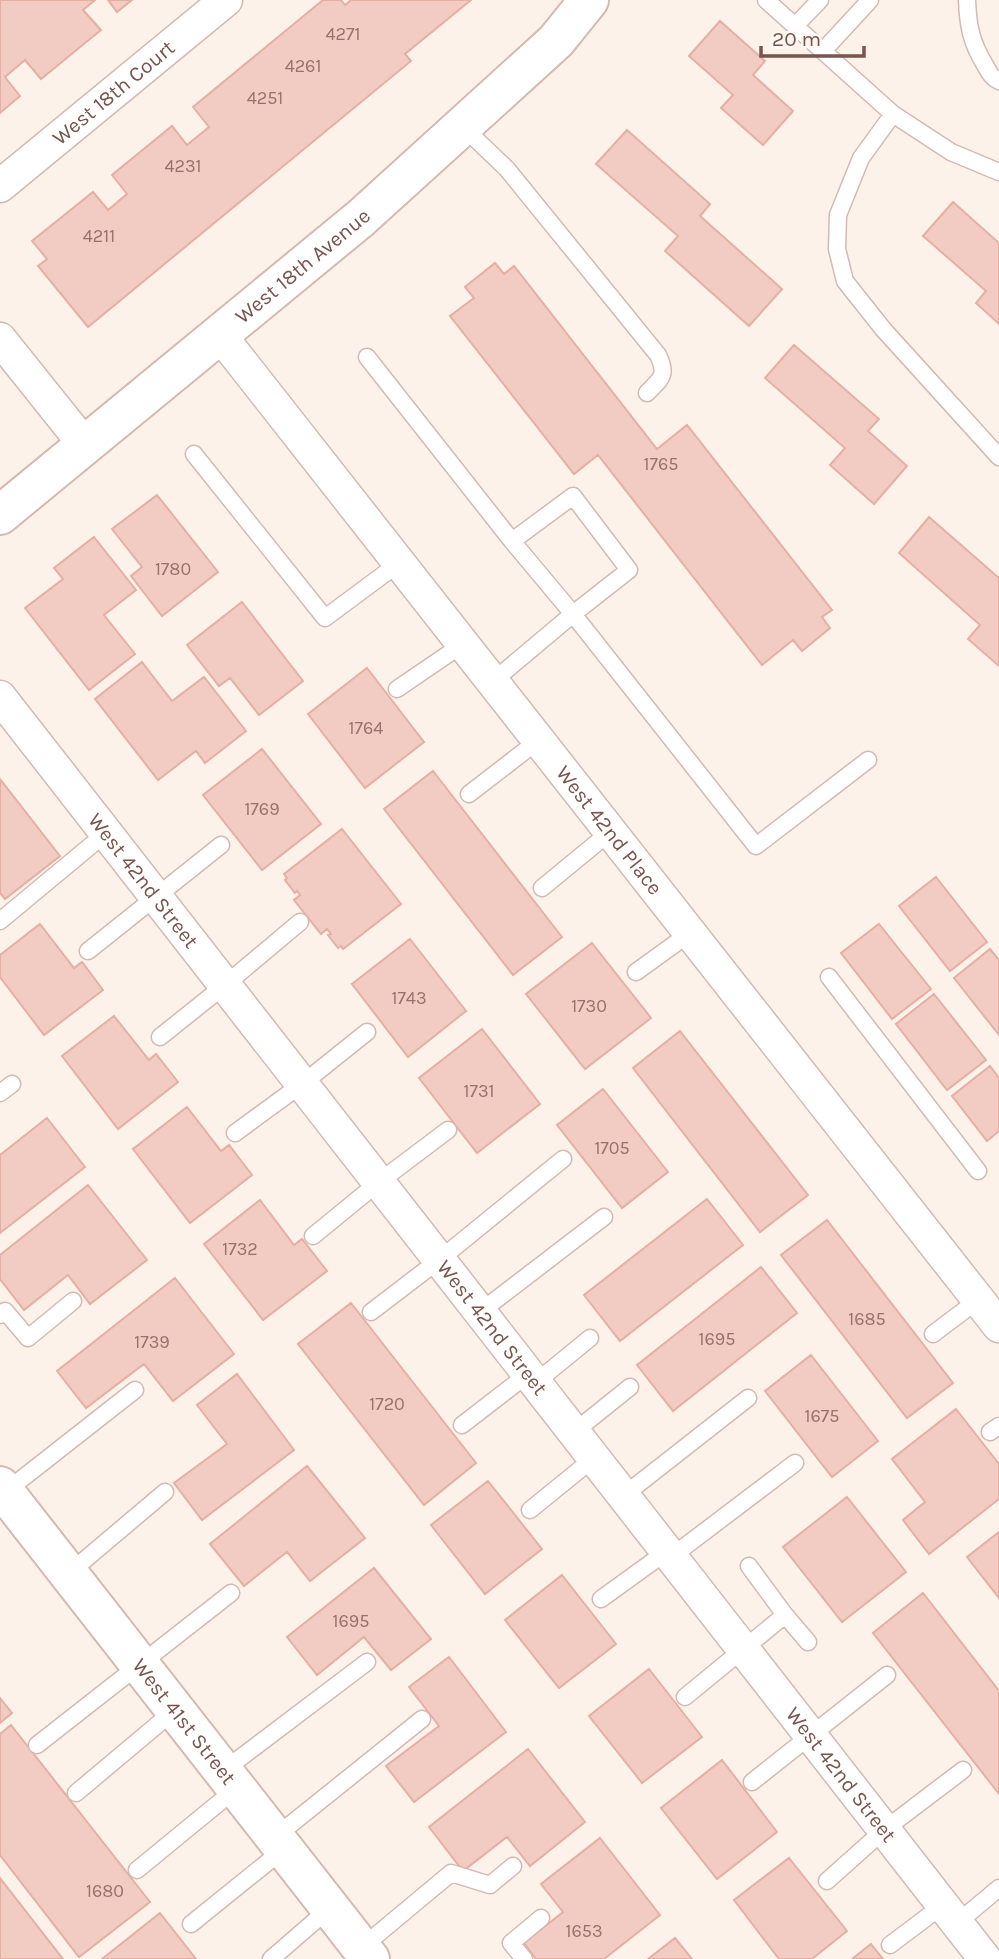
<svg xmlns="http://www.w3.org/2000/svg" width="999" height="1959" font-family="Karla,sans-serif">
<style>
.building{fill:#f2ccc2;stroke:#e5afa2;stroke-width:2}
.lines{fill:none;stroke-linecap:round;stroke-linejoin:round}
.lane-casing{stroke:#d2bab2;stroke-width:19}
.street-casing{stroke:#d2bab2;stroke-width:35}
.secondary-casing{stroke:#d5b9af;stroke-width:42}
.lane{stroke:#fff;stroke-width:16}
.street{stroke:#fff;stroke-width:32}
.secondary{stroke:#fff;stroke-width:38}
.labels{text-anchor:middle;stroke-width:6;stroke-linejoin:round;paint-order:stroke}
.number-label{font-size:18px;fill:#96726a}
.street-label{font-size:21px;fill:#78544d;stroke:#fff7f1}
</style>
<rect width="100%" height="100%" fill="#fdf2ea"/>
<path class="building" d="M0 0H95L83 10 101 30 41 79 25 60 5 77 20 96 0 113Z
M108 0H132L117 12Z
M323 0H341L345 5 351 0H471L405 54 411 61 88 327 38 266 47 259 32 241 93 192 108 210 127 194 112 175 172 126 187 145 209 127 193 107Z
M720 21 765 61 753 75 793 111 763 145 721 108 733 95 689 56Z
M627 130 710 204 700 216 782 289 749 326 665 251 678 236 596 164Z
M953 202 999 243V324L976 303 986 291 923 236Z
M495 263 504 274 514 266 657 449 687 425 832 610 822 617 830 628 802 651 793 640 762 665 598 455 574 474 450 316 474 298 465 287Z
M794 345 879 419 868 431 907 466 874 504 830 465 845 448 765 378Z
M157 495 218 572 162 616 131 576 142 567 112 529Z
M929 517 999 578V666L968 639 980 625 899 553Z
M94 537 136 590 104 615 135 654 89 690 25 608 63 579 54 568Z
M242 602 303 681 259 715 230 678 219 686 187 645Z
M142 662 172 701 204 677 246 731 205 763 196 751 158 780 95 699Z
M367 668 424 742 365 788 308 714Z
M262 749 321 824 262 870 203 795Z
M433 771 562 937 513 975 384 809Z
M0 779 60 856 5 899 0 893Z
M342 829 401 904 343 949 341 946 338 948 328 935 331 934 327 929 321 934 294 900 300 895 297 891 295 893 285 880 287 878 284 874Z
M936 877 987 942 950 971 899 906Z
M40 924 74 968 82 962 103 990 44 1035 0 977V955Z
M879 924 931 989 892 1019 841 953Z
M410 939 466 1011 408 1057 352 984Z
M592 943 651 1018 585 1069 526 994Z
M990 949 999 960V1035L954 978Z
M934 994 986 1060 947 1090 896 1024Z
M114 1016 149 1060 156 1054 178 1082 118 1129 62 1056Z
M482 1029 540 1104 477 1153 419 1078Z
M680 1031 808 1195 760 1232 633 1068Z
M990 1066 999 1078V1131L987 1141 952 1096Z
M603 1089 668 1172 622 1208 557 1125Z
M187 1107 221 1151 229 1145 252 1175 190 1223 133 1149Z
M47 1118 85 1167 0 1233V1155Z
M88 1185 147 1260 90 1304 68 1275 24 1310 0 1279V1255Z
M707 1199 743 1245 620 1341 584 1295Z
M260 1200 294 1245 302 1239 327 1271 263 1320 204 1244Z
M827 1220 953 1383 907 1418 781 1255Z
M761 1267 797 1313 673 1411 637 1365Z
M175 1278 234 1354 173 1401 144 1364 86 1408 57 1371Z
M351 1303 476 1463 424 1505 298 1344Z
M811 1355 878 1441 832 1477 765 1391Z
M237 1374 294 1450 202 1520 174 1483 227 1444 197 1405Z
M956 1409 999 1464V1499L929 1554 903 1520 925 1502 892 1459Z
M307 1466 365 1538 310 1581 287 1552 244 1586 210 1544Z
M488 1481 542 1549 485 1594 431 1525Z
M847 1497 906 1572 842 1622 783 1547Z
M999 1532V1598L967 1557Z
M374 1568 431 1639 391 1670 364 1637 317 1675 287 1637Z
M562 1575 616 1644 559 1688 505 1620Z
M923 1593 999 1691V1794L873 1633Z
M449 1657 506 1732 414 1802 386 1766 439 1726 409 1687Z
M649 1669 702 1737 642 1783 589 1716Z
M0 1698 12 1713 0 1723Z
M11 1725 150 1902 79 1957 0 1855V1734Z
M528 1749 585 1822 530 1866 507 1837 463 1871 429 1827Z
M722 1760 777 1832 717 1879 661 1808Z
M600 1838 660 1915 604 1959H536L524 1943 563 1912 541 1884Z
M789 1858 847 1931 812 1959H779L734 1900Z
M0 1878 63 1959H0Z
M160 1913 196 1959H102Z
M675 1938 692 1959H648Z
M871 1944 883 1959H852Z"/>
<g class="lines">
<g class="lane-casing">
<path id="lane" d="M766 0 893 114 951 152 999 172
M967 0C968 26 971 42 985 65 989 72 991 77 999 81
M795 26 820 0
M823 51 870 0
M893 114 861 158 838 215 837 249 845 281 883 329 999 457
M462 126 507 169 658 355C668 376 661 378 647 393
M367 357 512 541 573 614 629 570 573 496 512 541
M194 454 325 618 399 563
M492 682 573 614 756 846 868 760
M397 689 463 644
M469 794 539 740
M542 888 610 832
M0 921 106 833
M88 951 221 845
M636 972 690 933
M829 977 978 1171
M160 1037 225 985 300 922
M0 1093 12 1084
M235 1133 302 1084 367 1032
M313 1236 379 1182 448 1130
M371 1312 439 1260 563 1159
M480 1312 604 1217
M0 1315 5 1311 28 1338 73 1301
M933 1334 978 1300
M535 1383 590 1338
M462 1425 528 1374
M574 1432 630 1387
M990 1432 999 1426
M5 1492 135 1390
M623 1496 748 1398
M530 1510 594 1458
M671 1557 795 1463
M749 1566 785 1615
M68 1574 165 1492
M601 1599 666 1552
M685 1697 785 1615 808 1642
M37 1745 231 1593
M223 1771 367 1662
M752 1782 887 1675
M76 1793 175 1710
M275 1837 422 1719
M137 1870 237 1788
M827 1881 884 1830 963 1770
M957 1923 999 1888
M191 1924 284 1849
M890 1945 943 1905
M361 1948 451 1873 490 1885 513 1866
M271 1959 330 1908
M524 1959 511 1943 541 1918"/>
</g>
<g class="street-casing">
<g id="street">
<path id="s1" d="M0 186 226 0"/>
<path id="s2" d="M220 335 999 1326"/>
<path d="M0 339 84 444"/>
<path id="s3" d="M0 697 985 1959"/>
</g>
</g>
<g class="secondary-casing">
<g id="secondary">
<path id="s4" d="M0 515 361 218 556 41 589 0"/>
<path id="s5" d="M0 1486 370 1959"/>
</g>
</g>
<use href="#lane" class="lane"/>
<use href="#street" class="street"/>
<use href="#secondary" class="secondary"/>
</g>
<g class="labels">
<g class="number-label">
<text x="343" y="40">4271</text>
<text x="303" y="72">4261</text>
<text x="265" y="104">4251</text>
<text x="183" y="172">4231</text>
<text x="99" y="242">4211</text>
<text x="661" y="470">1765</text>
<text x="173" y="575">1780</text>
<text x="366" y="734">1764</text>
<text x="262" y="815">1769</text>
<text x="409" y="1004">1743</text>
<text x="589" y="1012">1730</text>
<text x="479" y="1097">1731</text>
<text x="612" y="1154">1705</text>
<text x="240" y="1255">1732</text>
<text x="867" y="1325">1685</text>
<text x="717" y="1345">1695</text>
<text x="152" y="1348">1739</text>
<text x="387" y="1410">1720</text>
<text x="822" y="1422">1675</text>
<text x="351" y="1627">1695</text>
<text x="105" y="1897">1680</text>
<text x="584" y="1937">1653</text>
</g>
<g class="street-label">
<text dy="7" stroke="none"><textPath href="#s1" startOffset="147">West 18th Court</textPath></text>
<text dy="7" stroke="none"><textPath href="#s4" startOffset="392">West 18th Avenue</textPath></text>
<text dy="7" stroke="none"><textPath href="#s2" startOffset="630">West 42nd Place</textPath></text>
<text dy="7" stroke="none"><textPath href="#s3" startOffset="233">West 42nd Street</textPath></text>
<text dy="7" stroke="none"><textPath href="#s3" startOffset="800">West 42nd Street</textPath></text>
<text dy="7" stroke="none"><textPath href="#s5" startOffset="299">West 41st Street</textPath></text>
<text dy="7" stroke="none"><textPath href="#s3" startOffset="1367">West 42nd Street</textPath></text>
</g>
</g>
<path d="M761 46v10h103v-10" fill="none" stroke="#78544d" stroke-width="3.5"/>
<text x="772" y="46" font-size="21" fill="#78544d" stroke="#fff7f1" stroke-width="5" paint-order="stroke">20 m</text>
</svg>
